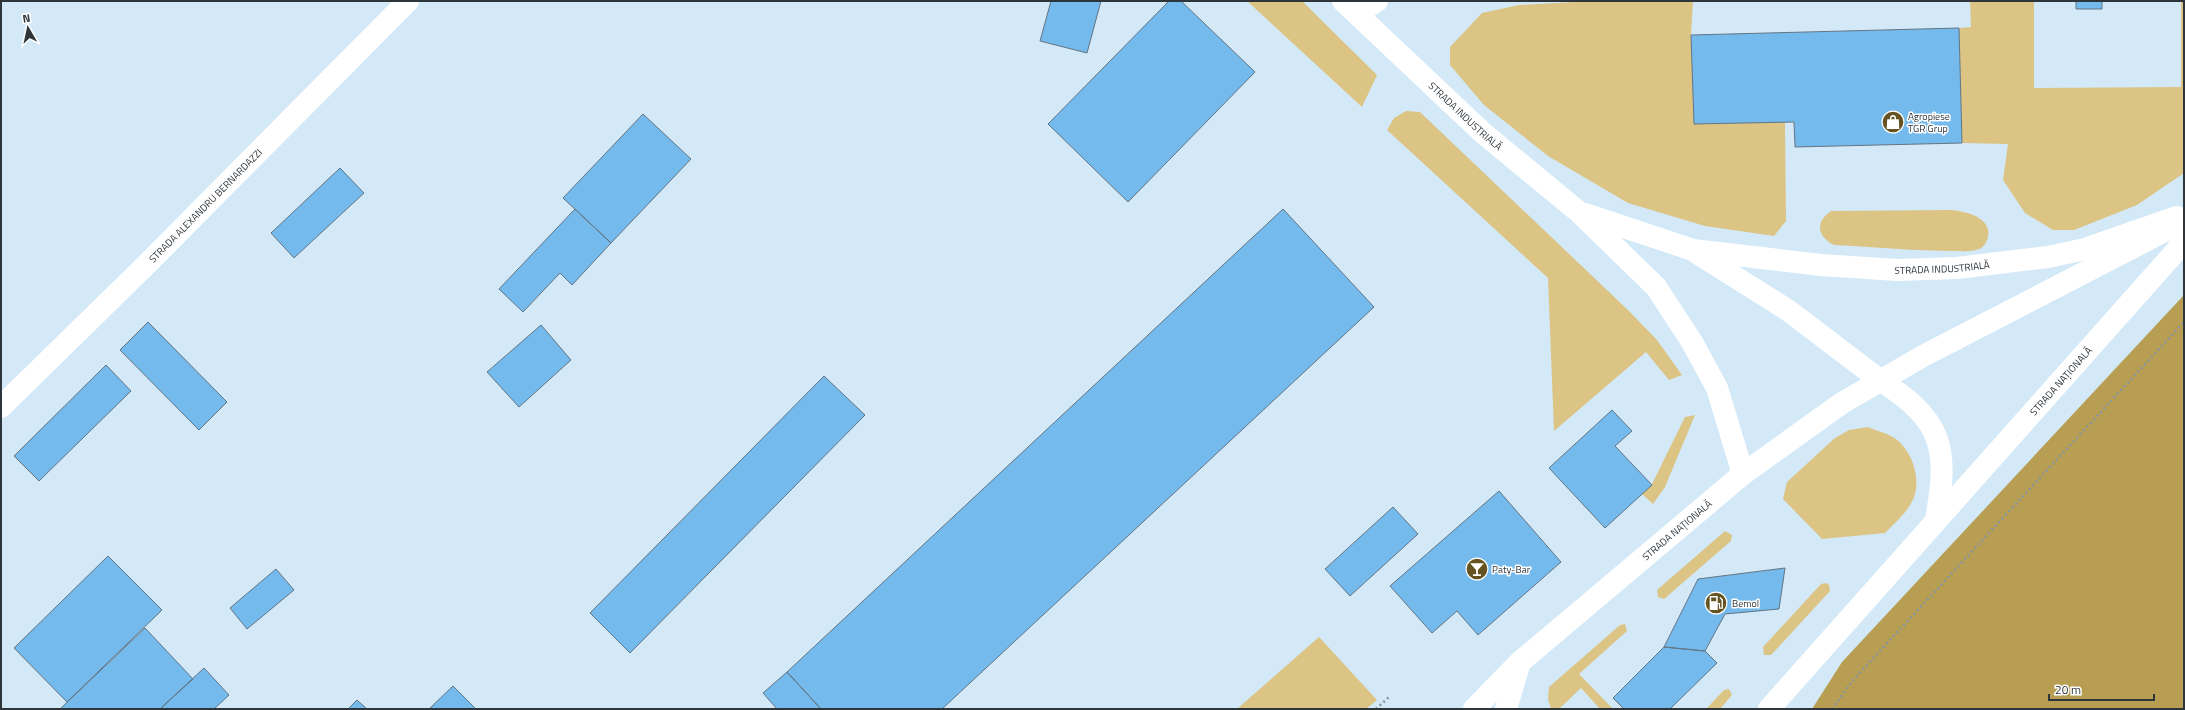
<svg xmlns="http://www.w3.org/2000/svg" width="2185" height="710" font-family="'Titillium Web',sans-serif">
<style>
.green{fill:#dbc484}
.forest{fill:#b89e52}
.building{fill:#74baec;stroke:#637583}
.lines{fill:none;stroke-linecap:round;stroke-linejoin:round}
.path{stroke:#8796a1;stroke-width:2.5;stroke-dasharray:2 3;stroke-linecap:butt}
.minor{stroke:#fff;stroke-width:22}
.major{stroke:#fff;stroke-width:22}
.labels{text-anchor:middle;stroke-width:3;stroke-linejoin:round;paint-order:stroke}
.street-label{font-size:10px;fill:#2e363c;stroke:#fff}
.poi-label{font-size:10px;fill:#2e363c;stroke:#fff;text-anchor:start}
</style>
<rect width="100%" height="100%" fill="#d4e9f8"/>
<path class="green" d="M1247 1H1302L1377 75 1362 107Z
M1594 1H1693L1691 35 1694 124 1785 122 1786 221 1774 236 1705 226 1628 203 1548 156 1484 105 1450 65V47L1482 13 1519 5Z
M1970 1H2034V88L2181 87V1H2184V173L2137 205 2074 230H2053L2025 213 2003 180 2008 144 1962 143 1959 28 1971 27Z
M1406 111 1420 112 1629 311 1657 340 1682 375 1669 380 1646 352 1554 431 1548 278 1387 130 1394 118Z
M1950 210C1966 211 1995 218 1987 240 1986 243 1983 248 1979 249 1973 252 1962 251 1955 251 1915 251 1874 247 1834 245 1817 236 1815 222 1831 211Z
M1695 415 1665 487 1653 504 1642 494 1652 484 1685 417Z
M1868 427C1876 431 1888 433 1896 439 1912 451 1921 478 1914 497 1909 511 1895 523 1885 533L1822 539 1783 499 1787 482 1835 438 1849 430Z
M1725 531 1732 535 1731 541 1664 599 1658 597 1657 590Z
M1826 583 1829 585 1830 591 1771 655H1764L1763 647 1821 584Z
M1625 624 1627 631 1579 674 1613 709H1600L1581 688 1559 709H1551L1548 699 1549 687 1620 625Z
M1319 637 1377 700 1366 709H1237Z
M1729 689 1732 695 1720 709H1706L1724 690Z"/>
<path class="forest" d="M2184 295V709H1812L1842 662Z"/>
<path class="building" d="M1051 1H1101L1087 53 1040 41Z
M1169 1H1181L1255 72 1128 202 1048 124Z
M2076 1H2102V9H2076Z
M1959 28 1962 143 1795 147 1794 122 1694 124 1691 35Z
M643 114 691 159 611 243 563 198Z
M340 168 364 193 294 258 271 233Z
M575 209 611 243 572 285 560 273 523 312 499 289Z
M1283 209 1374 307 942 709H821L787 672Z
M148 322 227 402 199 430 120 350Z
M541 325 571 360 519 407 487 372Z
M106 365 131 391 39 481 14 456Z
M824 376 865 415 630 653 590 613Z
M1612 410 1632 431 1615 446 1652 485 1605 528 1549 468Z
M1499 491 1561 562 1478 635 1457 611 1432 633 1390 586Z
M1393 507 1418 534 1350 596 1325 569Z
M108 556 162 610 67 702 14 648Z
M1785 568 1779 609 1725 614 1705 651 1664 647 1698 579Z
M276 569 294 590 247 629 230 608Z
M145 628 193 679 160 709H60Z
M1664 647 1705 651 1717 663 1670 709H1624L1613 698Z
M204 668 229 695 214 709H160Z
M787 672 821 709H777L763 693Z
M453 686 476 709H429Z
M357 700 367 709H348Z"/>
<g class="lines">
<path class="path" d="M1376 709 1389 697
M1832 709 1854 679 2184 322"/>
<g class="minor">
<path id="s1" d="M1343 1 1483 133 1580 213 1656 287 1692 342 1717 388 1743 474"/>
<path d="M1357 14 1377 1"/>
<path id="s2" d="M1585 214 1693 250 1821 265 1897 270 1957 268 2048 257 2085 249 2177 217"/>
<path d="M1697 253 1789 311 1881 381"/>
<path id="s3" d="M1 407 147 264 408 1"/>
<path d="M1474 709 1520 662"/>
</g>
<g class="major">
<path d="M1881 381C1943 420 1949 449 1936 519"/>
<path id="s4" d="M1506 709 1520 662 1743 474 1842 403 1923 356 2184 221"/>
<path id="s5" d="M1769 709 2184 242"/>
</g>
</g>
<defs>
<g id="shop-disc" transform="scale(1.15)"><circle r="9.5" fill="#655421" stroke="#fff"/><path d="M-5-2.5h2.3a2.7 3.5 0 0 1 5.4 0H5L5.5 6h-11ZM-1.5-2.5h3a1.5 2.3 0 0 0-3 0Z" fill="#fff"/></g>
<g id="bar-disc" transform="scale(1.15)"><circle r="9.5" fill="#655421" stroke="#fff"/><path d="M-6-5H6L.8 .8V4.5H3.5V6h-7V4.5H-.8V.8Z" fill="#fff"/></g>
<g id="fuel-disc" transform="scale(1.15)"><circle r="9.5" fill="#655421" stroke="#fff"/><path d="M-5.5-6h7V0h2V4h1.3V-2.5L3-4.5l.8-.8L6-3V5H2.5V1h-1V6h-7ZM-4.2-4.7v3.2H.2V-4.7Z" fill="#fff"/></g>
</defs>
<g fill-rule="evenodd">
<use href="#shop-disc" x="1893" y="122"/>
<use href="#bar-disc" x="1477" y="569"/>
<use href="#fuel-disc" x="1716" y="603"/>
</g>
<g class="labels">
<g class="street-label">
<text dy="4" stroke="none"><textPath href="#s1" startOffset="168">STRADA INDUSTRIALĂ</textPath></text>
<text dy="4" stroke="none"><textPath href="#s3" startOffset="287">STRADA ALEXANDRU BERNARDAZZI</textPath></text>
<text dy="4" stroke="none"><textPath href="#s2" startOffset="364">STRADA INDUSTRIALĂ</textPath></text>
<text dy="4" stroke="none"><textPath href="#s5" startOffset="439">STRADA NAȚIONALĂ</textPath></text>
<text dy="4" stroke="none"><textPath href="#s4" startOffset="254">STRADA NAȚIONALĂ</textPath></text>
</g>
<g class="poi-label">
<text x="1908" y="120">Agropiese<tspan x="1908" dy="12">TGR Grup</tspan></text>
<text x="1492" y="573">Paty-Bar</text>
<text x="1732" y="607">Bemol</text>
</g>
</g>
<rect width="2185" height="710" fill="none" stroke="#2e363c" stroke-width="4"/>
<g transform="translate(28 28) rotate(351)" stroke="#ffffff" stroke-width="3" paint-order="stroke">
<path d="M0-3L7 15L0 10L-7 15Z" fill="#2e363c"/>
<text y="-6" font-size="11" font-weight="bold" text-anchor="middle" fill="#2e363c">N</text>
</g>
<path d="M2049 694v6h105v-6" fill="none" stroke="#2e363c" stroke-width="2"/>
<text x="2055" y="694" font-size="12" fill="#2e363c" stroke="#ffffff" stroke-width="3" paint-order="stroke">20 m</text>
</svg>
